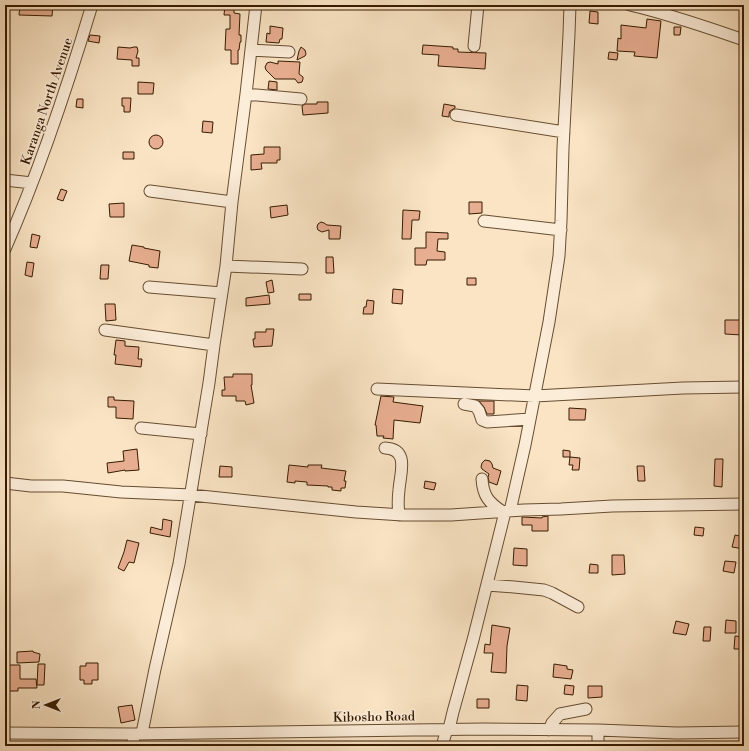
<svg xmlns="http://www.w3.org/2000/svg" width="749" height="751" font-family="'Libre Bodoni',serif">
<style>
.building{fill:#e8ae91;stroke:#361b00}
.lines{fill:none;stroke-linecap:round;stroke-linejoin:round}
.minor-casing{stroke:#674d31;stroke-width:13}
.minor{stroke:#fcedd9;stroke-width:11}
.labels{text-anchor:middle;stroke-width:3.5;stroke-linejoin:round;paint-order:stroke}
.street-label{font-size:13px;fill:#361b00;stroke:#fcedd9}
</style>
<rect width="100%" height="100%" fill="#fae4c4"/>
<filter id="stains"><feTurbulence type="fractalNoise" baseFrequency=".005" numOctaves="4"/><feColorMatrix values="0 0 0 0 .2 0 0 0 0 .09 0 0 0 0 .02 0 0 0 .5 -.17"/></filter>
<radialGradient id="worn" r=".72"><stop offset=".6" stop-color="#630" stop-opacity="0"/><stop offset="1" stop-color="#630" stop-opacity=".3"/></radialGradient>
<path class="building" d="M20 5H53L52 16 19 15Z
M225 5H234V13L240 14 239 35H241V42H240L239 50H238V64H231V50H225L226 29H230V15H224Z
M590 11 598 12V24L589 23Z
M647 19 661 21 657 58 634 56 635 52 617 51 618 38 621 39V25L646 28Z
M270 26 283 28 282 39H280L279 43 266 42 267 33 270 34Z
M674 27H681L680 35H674Z
M90 35 100 36 99 43 88 41Z
M423 45 453 47V49H458V52L486 53 485 69 438 66 439 55 422 54Z
M118 47 130 48 134 47H137L138 51 136 58H139V66H132V60L117 59Z
M301 47 305 50 306 54 305 56 297 60 299 51Z
M609 52 618 53 617 60 608 59Z
M278 61 300 62 299 74 303 77V79L302 82 298 83 295 79H275L266 70 265 67 267 63 270 62 278 64Z
M269 81 277 82V90L268 89Z
M138 82 154 83 153 94H138Z
M122 98H131L130 112H124V106H122Z
M77 99H83V108L76 107Z
M317 102H328V113L303 115 302 106 305 104H317Z
M444 104 455 106V108L450 111 449 114V117L442 116Z
M203 121 213 122 212 133 202 132Z
M149 142a7 7 0 1 1 14 0a7 7 0 1 1-14 0Z
M264 147H280V160H277V163H261L262 169 251 170V155L264 154Z
M123 152H134V159H123Z
M61 189 67 191 63 201 57 199Z
M469 202H482V213L469 214Z
M124 203V217H110L109 204Z
M287 205 288 215 271 218 270 207Z
M403 210 420 211 419 220H412L411 239H402Z
M321 222 324 223 327 225 341 226 340 239H329V230L322 232 318 230 317 227 318 224Z
M426 232 448 233V239H438L437 251 445 252V260H427L426 265H415V248H426Z
M32 234 40 236 37 248 30 247Z
M132 245 144 247V248L160 251 158 268 149 267V265L129 261Z
M326 257H333L334 273H326Z
M27 262 34 263 32 277 25 275Z
M101 265H109L108 279H100Z
M467 278H476V285H467Z
M272 280 274 292 268 293 266 282Z
M393 289 403 290 402 304 392 303Z
M299 294H311V300H299Z
M269 295 270 304 246 306V298Z
M367 300 374 301 373 314H363L364 307H366Z
M105 304H115L116 320 106 321Z
M725 320H742V335L725 334Z
M266 329H274L272 346 254 347 253 339H255V332H266Z
M116 340 125 341V346L139 347 138 359H142L141 367 115 364 116 355H114Z
M233 374H252V385H251L254 403 246 405 245 401H236V396H222V390H225L224 377H233Z
M381 396 394 397 393 402 423 406 420 423 394 420 393 439 383 438 384 436H377L376 425H375Z
M108 397H114V400L134 401 133 419 116 418V407H108Z
M479 401H494V414H487L484 407Z
M569 408 586 409 585 420H569Z
M137 449 139 470 125 471V470L108 473 107 463 124 461 123 451Z
M563 450 570 451V457L580 458 579 470H572L573 465H569L570 457H563Z
M715 459H723L722 487 714 486Z
M485 460 490 461 492 464 493 468 501 471 497 485 489 482 488 477 489 474 482 469 481 467 482 463Z
M289 465 308 467V465H322L321 468 346 471 344 481H346L345 488H341V491L332 490V487H328V486L307 485V482L295 481V483L287 482Z
M220 466 232 467V477H219Z
M637 466H644L645 481H638Z
M425 481 436 483 434 490 424 488Z
M548 516V531H532V525H522V517L542 518V517Z
M163 519 172 521 170 537 150 533 151 527 162 530Z
M695 527 704 528 703 536 694 535Z
M735 535 744 537V549L732 547Z
M127 540 139 543 134 563 129 562 124 571 118 568 124 552Z
M514 548 527 549V566L513 565Z
M612 555H624L625 574 612 575Z
M725 561 736 562 734 573 723 571Z
M590 564 598 565V573H589Z
M726 620 736 621V633H725Z
M676 621 689 624 686 635 673 633Z
M492 625 510 628 507 646 506 673 491 672 493 653H484L485 644 490 645Z
M704 627H711L710 641H703Z
M735 636 744 637V649H734Z
M33 651V652L40 654 39 662 17 663V652Z
M86 663H98V680H92V684H84V680H80V666H86Z
M38 664H45L44 685H37Z
M554 664 567 666V669L573 670 571 679 553 677Z
M9 665H20V679H36L37 688H18V691H8Z
M517 685 528 686 527 701 516 700Z
M565 685 574 686 573 695 564 694Z
M588 686H602V697L588 698Z
M477 699H489V708H477Z
M132 705 135 720 121 723 118 707Z"/>
<g class="lines">
<g class="minor-casing">
<path id="minor" d="M630 5C669 14 706 27 744 40
M474 46 478 5
M251 50 289 52
M246 94 301 99
M456 115 564 132
M5 180 32 183
M150 191 232 202
M484 221 561 230
M5 249C40 170 67 88 92 5
M226 266 302 269
M149 287 222 293
M105 330 214 345
M377 389 535 396 683 388 744 387
M464 404 475 406 479 411 482 420 487 422 530 419
M141 428 201 434
M385 448C410 449 400 474 399 490 398 498 398 507 399 515
M482 479C483 496 489 503 503 512
M5 483 31 486H63L121 492 191 495 356 512 403 515H451L524 510 561 509 612 506 744 504
M510 511 525 445 549 322 559 256 561 221 563 148 569 34 570 5
M487 585 514 587 544 590 552 593 578 607
M449 729 453 712 473 640 505 512
M549 730 552 723 560 714 586 709
M598 730V746
M5 733 134 734 483 729 598 730 677 733 744 732
M142 733 155 669 179 564 209 383 214 345 226 266 232 202 246 94 256 5
M133 746 134 734
M442 746 447 729"/>
</g>
<use href="#minor" class="minor"/>
</g>
<g class="labels">
<g class="street-label">
<text transform="translate(46 101) rotate(-71)" y="5">Karanga North Avenue</text>
<text transform="translate(374 716) rotate(-1)" y="5">Kibosho Road</text>
</g>
</g>
<rect width="749" height="751" fill="none" stroke="#fae4c4" stroke-width="20"/>
<rect x="6" y="6" width="737" height="739" fill="none" stroke="#361b00" stroke-width="2"/>
<rect x="10" y="10" width="729" height="731" fill="none" stroke="#361b00"/>
<g transform="translate(46 705) rotate(270)" stroke="#fcedd9" stroke-width="3" paint-order="stroke">
<path d="M0-3L7 15L0 10L-7 15Z" fill="#361b00"/>
<text y="-6" font-size="11" font-weight="bold" text-anchor="middle" fill="#361b00">N</text>
</g>
<rect width="100%" height="100%" filter="url(#stains)"/>
<rect width="100%" height="100%" fill="url(#worn)"/>
</svg>
